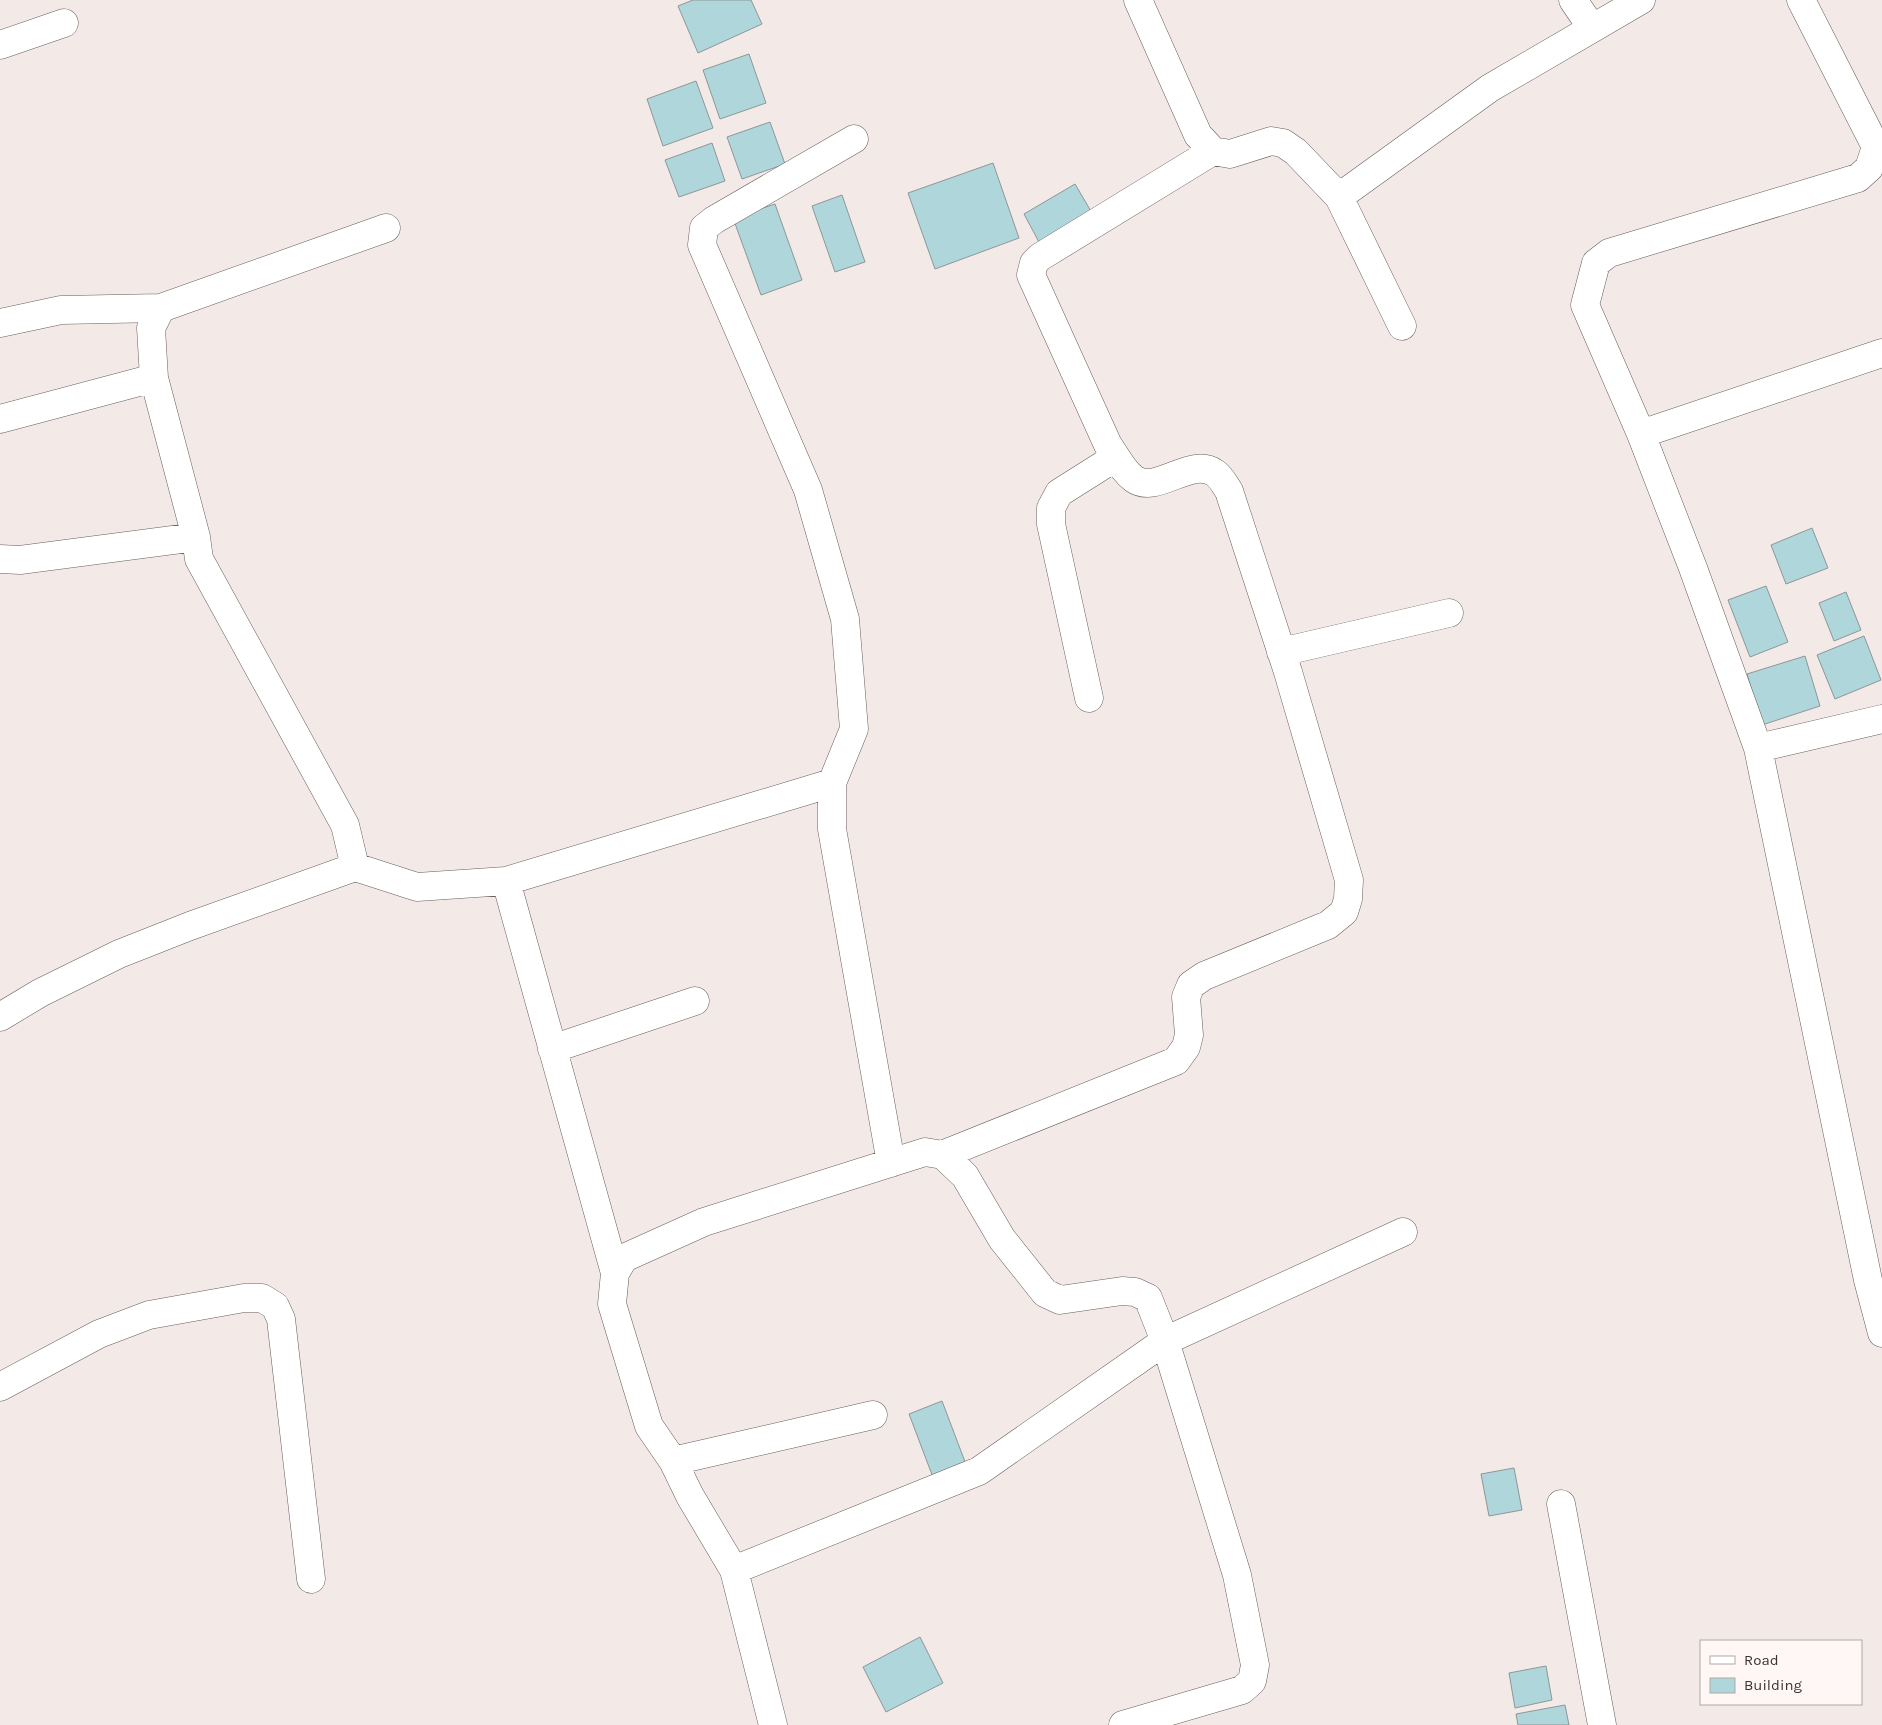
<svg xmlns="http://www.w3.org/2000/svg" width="1882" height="1725" font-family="Karla,sans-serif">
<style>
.building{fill:#afd6db;stroke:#8c9798}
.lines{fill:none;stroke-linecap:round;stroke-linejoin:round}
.street-casing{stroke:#685e5c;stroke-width:29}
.street{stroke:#fff;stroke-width:28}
</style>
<rect width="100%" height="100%" fill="#f3e9e6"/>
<path class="building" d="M693 0H751L762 24 698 53 678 6Z
M749 54 766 103 720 119 703 70Z
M696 81 713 128 663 146 647 99Z
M770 122 785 164 742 179 727 137Z
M712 143 725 181 679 197 665 160Z
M993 163 1019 238 935 269 908 193Z
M1075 184 1092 213 1040 244 1024 214Z
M842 195 865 262 835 272 812 206Z
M775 204 802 280 761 295 733 218Z
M1812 528 1828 568 1786 584 1771 545Z
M1766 586 1788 642 1750 657 1728 600Z
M1846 592 1861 630 1834 641 1819 603Z
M1864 636 1881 680 1835 699 1817 655Z
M1805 656 1820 706 1762 725 1747 674Z
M942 1401 967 1467 934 1480 909 1414Z
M1514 1468 1522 1510 1489 1516 1481 1474Z
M920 1637 943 1683 886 1712 863 1667Z
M1546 1666 1552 1700 1515 1708 1509 1673Z
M1565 1705 1569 1725H1518L1516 1714Z"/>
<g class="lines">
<g class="street-casing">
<path id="street" d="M1138 0 1198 135 1213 151 1230 154 1271 141 1283 143 1296 152 1339 197 1402 326
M1573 0 1592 28
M1801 0 1876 147 1869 168 1858 178 1609 253 1596 263 1585 305 1641 434 1693 568 1758 748 1868 1280 1882 1333
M0 45 64 23
M854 139 714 220 704 228 702 245 808 490 845 619 854 729 832 783V829L891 1163
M1339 197 1490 88 1641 0
M0 323 61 310 161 308
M0 419 154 378
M1641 434 1882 353
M0 559 20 560 196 537
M1281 652 1449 613
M1089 698 1051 524V508L1059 493 1116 457
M1758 748 1882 719
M355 867 345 825 199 559 196 537 154 378 151 328 161 308 386 228
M506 881 615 1273
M0 1017 40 993 119 954 190 926 355 867 417 887 506 881 832 783
M552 1049 695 1001
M942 1155 1176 1061 1186 1047 1189 1035 1186 997 1191 985 1204 976 1328 925 1344 912 1348 899 1349 880 1288 672 1229 491C1225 485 1221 477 1215 473 1191 456 1157 495 1134 479 1123 471 1116 456 1108 445L1031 275 1034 263 1040 257 1213 151
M0 1387 99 1334 149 1315 244 1298H262L275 1306 281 1319 311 1579
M673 1461 873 1415
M1561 1504 1602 1725
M734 1570 979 1471 1165 1341 1403 1232
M773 1725 734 1570 690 1496 673 1461 649 1426 612 1304 615 1273 624 1258 704 1222 925 1152 943 1155 965 1176 1002 1239 1045 1293 1060 1300 1122 1291 1135 1292 1148 1298 1165 1341 1237 1575 1255 1665 1252 1681 1242 1690 1123 1725"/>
</g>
<use href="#street" class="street"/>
</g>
<rect x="1700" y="1640" width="162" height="65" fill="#fef7f5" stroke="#afa9a7"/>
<rect x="1710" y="1656" width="25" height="8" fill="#ffffff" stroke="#afa9a7"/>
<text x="1744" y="1665" font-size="15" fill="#383433">Road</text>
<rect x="1710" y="1678" width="25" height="15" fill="#afd6db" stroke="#afa9a7"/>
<text x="1744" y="1690" font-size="15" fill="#383433">Building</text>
</svg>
